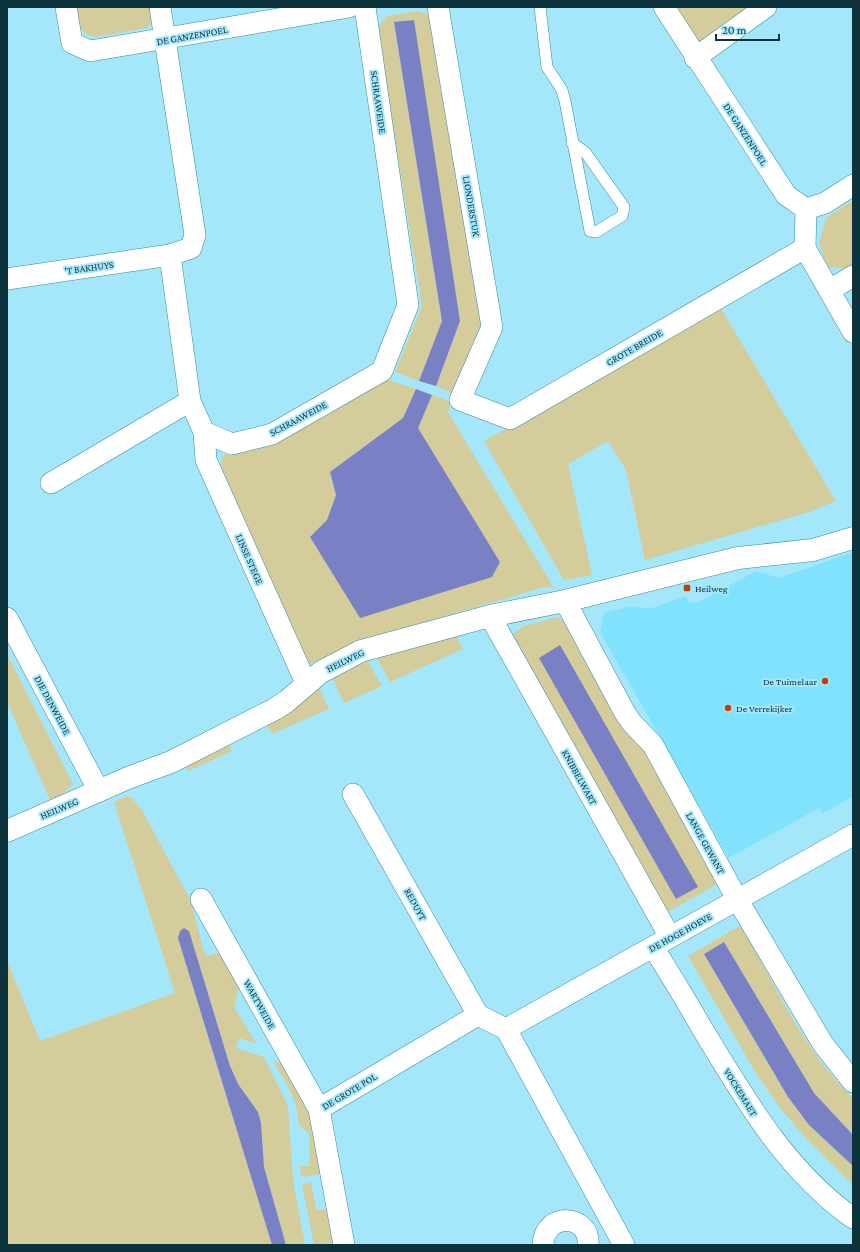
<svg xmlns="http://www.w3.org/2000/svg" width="860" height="1252" font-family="'Crimson Pro',serif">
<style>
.built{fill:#81e2fd}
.green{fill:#d5cc9b}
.water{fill:#7980c4}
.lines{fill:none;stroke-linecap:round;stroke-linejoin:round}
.service-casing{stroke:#338ba2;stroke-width:12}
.minor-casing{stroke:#338ba2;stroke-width:22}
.tertiary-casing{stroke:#338ba2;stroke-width:23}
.service{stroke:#fff;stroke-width:11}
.minor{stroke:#fff;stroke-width:21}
.tertiary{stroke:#fff;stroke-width:22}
.poi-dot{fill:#c53e01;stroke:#a5e7fa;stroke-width:1.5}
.labels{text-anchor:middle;stroke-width:4;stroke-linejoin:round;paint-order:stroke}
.street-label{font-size:10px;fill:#0c323b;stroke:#a5e7fa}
.poi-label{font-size:10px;fill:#0c323b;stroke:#a5e7fa;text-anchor:start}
</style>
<rect width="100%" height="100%" fill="#a5e7fa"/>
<path class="built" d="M853 552V796L822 814 819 808 729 858 600 632 604 613 628 607 652 608 686 596 689 604 705 599 756 571 779 578Z"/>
<path class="green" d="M77 7H151L153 21 147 28 96 37 86 34 79 27Z
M670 7H751L695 45Z
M419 11 434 17 484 325 455 394 436 386 460 321 413 20 394 22 442 321 419 381 395 372 422 306 377 27 387 16Z
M853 200V269L827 267 819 243 826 218Z
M720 307 836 501 809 512 645 560 626 470 608 441 568 464 592 575 564 580 484 441Z
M386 379 416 389 403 418 330 472 336 495 327 521 310 537 492 577 500 562 417 428 432 395 451 402 448 412 554 588 545 587C466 610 385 632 309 664L222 476 221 458 226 454 253 450 272 445Z
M557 617 565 622 643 745 719 883 666 913 514 642V633L524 626Z
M453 630 463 649 390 682 374 653Z
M7 654 73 784 62 795 50 800 7 702Z
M366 658 382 686 344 703 330 673Z
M317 682 329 709 272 734 265 720Z
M227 741 232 751 188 771 183 762Z
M126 796 131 797 142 810 191 901 204 952 208 956 217 953 226 958 240 984 234 1007 257 1044 239 1038 236 1048 264 1057 288 1106 293 1179 305 1245H286L264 1167 261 1123 258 1112 238 1084 230 1066 189 931 184 928 178 938 272 1245H7V961L40 1041 175 993 114 802Z
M738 927 743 928C776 987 804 1051 853 1098V1135L814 1093 724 942 704 954 788 1097 809 1125 853 1166V1185L802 1134 781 1109 757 1075 688 956Z
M273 1061 285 1063 310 1109 325 1173 301 1177 300 1166H310L309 1134 299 1125C297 1098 286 1083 273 1061Z
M311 1182 317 1211 331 1207 340 1245H314L302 1185Z"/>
<path class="water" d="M414 20 460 321 436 386 419 381 442 321 394 22Z
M416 389 432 395 418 428 500 562 492 577 360 618 310 537 327 520 336 495 330 472 403 418Z
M560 645 698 887 676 899 539 658Z
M184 928 189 931 230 1066 238 1084 258 1112 261 1123 264 1167 286 1245H272L178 938 180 931Z
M724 942 814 1093 853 1135V1166L809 1125 788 1097 704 954Z"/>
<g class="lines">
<g class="service-casing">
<path id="service" d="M540 7 547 67 562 90 565 101 590 231 596 232 622 216 624 207 585 152 572 143"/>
</g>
<g class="minor-casing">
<path id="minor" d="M66 7 72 43 90 51 349 7
M160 7 195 235 191 248 170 255 190 401 204 432 232 444 272 434 382 371 408 305 365 7
M438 7 492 327 460 400 510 419 805 248
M664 7 786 195 806 209 825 203 853 185
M695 58 766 7
M806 209 805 248 853 332
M7 279 170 255
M830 290 853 276
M204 432 206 460 306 683
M51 483 190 401
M565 601 625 713 632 723 653 745 737 899 823 1044 853 1082
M490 616 670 937
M7 618 99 791
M353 794 478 1015
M201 899 319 1109 344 1245
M653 947C670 974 687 1002 703 1030 745 1099 786 1171 853 1218
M478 1015 506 1029 624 1245
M506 1029 853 835
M319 1109 478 1015
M543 1245C544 1211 591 1214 588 1245"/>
</g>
<g class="tertiary-casing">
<path id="tertiary" d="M7 831 128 778 171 762 275 709 287 701 321 672 361 651 490 616 565 601 738 558 813 550 853 538"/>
</g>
<use href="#service" class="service"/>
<use href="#minor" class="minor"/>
<use href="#tertiary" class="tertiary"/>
</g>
<g class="poi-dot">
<rect x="683" y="584" width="8" height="8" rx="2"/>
<circle cx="825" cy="681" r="4"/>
<circle cx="728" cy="708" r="4"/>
</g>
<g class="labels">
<g class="street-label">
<text transform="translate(192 35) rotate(-10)" y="4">DE GANZENPOEL</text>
<text transform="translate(379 102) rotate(82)" y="4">SCHRAAWEIDE</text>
<text transform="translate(746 134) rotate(57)" y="4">DE GANZENPOEL</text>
<text transform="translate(472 206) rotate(80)" y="4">LIONDERSTUK</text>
<text transform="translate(89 267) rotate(-8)" y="4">'T BAKHUYS</text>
<text transform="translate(634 347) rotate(-30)" y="4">GROTE BREIDE</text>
<text transform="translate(298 418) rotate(-28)" y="4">SCHRAAWEIDE</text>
<text transform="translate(250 559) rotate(66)" y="4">LINSE STEGE</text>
<text transform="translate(345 660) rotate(-26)" y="4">HEILWEG</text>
<text transform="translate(53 705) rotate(62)" y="4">DIE DENWEIDE</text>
<text transform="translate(580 777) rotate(61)" y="4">KNIBBELWART</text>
<text transform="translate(59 808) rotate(-23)" y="4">HEILWEG</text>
<text transform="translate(706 843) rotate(61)" y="4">LANGE GEWANT</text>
<text transform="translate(416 904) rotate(61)" y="4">REDUYT</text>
<text transform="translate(680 932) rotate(-29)" y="4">DE HOGE HOEVE</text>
<text transform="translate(260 1004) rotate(61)" y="4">WARTWEIDE</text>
<text transform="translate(349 1091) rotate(-31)" y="4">DE GROTE POL</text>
<text transform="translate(741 1092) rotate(58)" y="4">VOCKEMAET</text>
</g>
<g class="poi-label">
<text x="695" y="592">Heilweg</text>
<text x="817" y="685" text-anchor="end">De Tuimelaar</text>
<text x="736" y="712">De Verrekijker</text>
</g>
</g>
<rect width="860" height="1252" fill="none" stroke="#0c323b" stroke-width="16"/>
<path d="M716 34v6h63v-6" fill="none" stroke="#0c323b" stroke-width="2"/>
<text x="722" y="34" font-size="12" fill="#0c323b" stroke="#a5e7fa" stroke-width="3" paint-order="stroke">20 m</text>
</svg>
